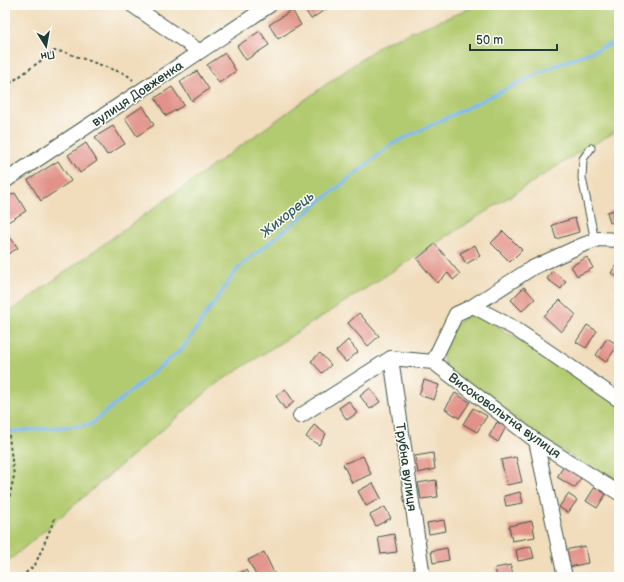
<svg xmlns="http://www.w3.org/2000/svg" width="624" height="582" font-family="'Balsamiq Sans',sans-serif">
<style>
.green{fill:#b3cb70;stroke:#698452}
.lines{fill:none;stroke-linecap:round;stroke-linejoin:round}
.stream{stroke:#80bcf3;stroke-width:3.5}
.building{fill:#e29288}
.lane-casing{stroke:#3e5548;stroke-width:9}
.street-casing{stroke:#3e5548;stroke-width:16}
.path{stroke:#3e5548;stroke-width:2;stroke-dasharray:3 3;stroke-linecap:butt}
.lane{stroke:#fff;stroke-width:7}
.street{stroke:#fff;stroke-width:14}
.labels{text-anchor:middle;stroke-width:3;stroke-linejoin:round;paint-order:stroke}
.street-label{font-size:13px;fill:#1f3d34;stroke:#fdfcf7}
.water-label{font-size:14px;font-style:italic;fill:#375d64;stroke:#fdfcf7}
</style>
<rect width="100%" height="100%" fill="#fdfcf7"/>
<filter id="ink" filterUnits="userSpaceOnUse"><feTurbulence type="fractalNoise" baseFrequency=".025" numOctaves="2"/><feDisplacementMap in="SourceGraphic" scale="8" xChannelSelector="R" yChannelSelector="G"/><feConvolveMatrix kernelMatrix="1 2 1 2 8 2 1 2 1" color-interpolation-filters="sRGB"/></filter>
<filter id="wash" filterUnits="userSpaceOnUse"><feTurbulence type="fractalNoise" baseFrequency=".012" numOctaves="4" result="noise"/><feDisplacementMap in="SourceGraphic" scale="16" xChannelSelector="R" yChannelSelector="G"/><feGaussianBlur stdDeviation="0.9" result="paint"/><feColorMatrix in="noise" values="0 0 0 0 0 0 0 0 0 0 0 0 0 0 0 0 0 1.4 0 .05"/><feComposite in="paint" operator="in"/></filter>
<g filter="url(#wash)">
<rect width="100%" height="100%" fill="#f1ddbc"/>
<path class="green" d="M479 5H619V130L576 154 216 384 5 564V315L384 43Z
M474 311 619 404V486L545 440 446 368 441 351 455 325Z"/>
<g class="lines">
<path class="stream" d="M5 432 90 425 183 348 239 267 392 144 552 67 619 41"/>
</g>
<g id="blocks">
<path class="building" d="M302 5H332L311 19Z
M292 10 301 25 278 39 269 25Z
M260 31 269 45 246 60 237 46Z
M225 53 236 71 219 83 207 65Z
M197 71 209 89 192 101 180 82Z
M172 87 184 105 166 116 155 98Z
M143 106 154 125 137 136 125 118Z
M113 126 125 144 107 155 95 137Z
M86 143 97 161 80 173 68 155Z
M58 161 71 181 41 201 28 180Z
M15 193 26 211 8 222 5 217V198Z
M619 209V221L610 223 607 212Z
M575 218 579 232 556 239 552 225Z
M5 230 18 248 5 256Z
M503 231 522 250 510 262 491 243Z
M435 244 460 274 453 280 448 273 437 283 417 259Z
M475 245 480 256 466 264 460 253Z
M587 257 593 268 577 276 571 266Z
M619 260V278L611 273Z
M552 271 566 281 561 289 547 279Z
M524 287 535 299 522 311 511 300Z
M560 300 576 315 561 332 544 316Z
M359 313 379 336 368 346 348 323Z
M587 325 597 331 586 348 576 342Z
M607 338 618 345 606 362 596 355Z
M348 340 358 352 346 362 336 351Z
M320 353 331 365 322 373 311 361Z
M424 380 439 385 434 400 419 395Z
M370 388 380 402 370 409 360 396Z
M285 389 294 402 285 409 276 396Z
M455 393 470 402 459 418 445 409Z
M349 401 357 413 347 420 339 408Z
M473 408 487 416 477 432 463 424Z
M497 422 506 427 498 442 489 436Z
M314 425 326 434 319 445 306 437Z
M433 453 435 469 418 473 415 456Z
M363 456 371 474 352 483 343 464Z
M516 457 522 482 507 485 501 460Z
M564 466 581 478 575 488 557 477Z
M436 480 438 497 421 499 418 483Z
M373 483 381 498 366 506 358 491Z
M595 487 606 494 597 508 586 501Z
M520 492 523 503 506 506 504 496Z
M568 494 577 500 568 513 559 507Z
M385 507 391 518 376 526 370 515Z
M444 520 446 531 429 534 427 523Z
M532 521 535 537 512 541 509 526Z
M394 534 397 552 381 554 378 537Z
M531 546 534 558 518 561 516 550Z
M585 546 588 563 569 567 565 550Z
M447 548 449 560 433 563 431 551Z
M264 552 275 575 271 577H257L248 560Z
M511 565 513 576 497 577 495 568Z
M246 570 250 577H233Z"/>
</g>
</g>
<g filter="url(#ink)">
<use href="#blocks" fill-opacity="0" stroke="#3e5548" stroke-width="1"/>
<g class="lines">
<g class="lane-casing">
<path id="lane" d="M591 148 583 159 582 178 595 241"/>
</g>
<g class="street-casing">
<path id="street" d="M132 5 199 51
M5 181 270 5
M473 306 514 328 619 400
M391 358 423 577
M433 362 456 314 473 306 532 268 580 246 599 239 619 240
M433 362 536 441 619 493
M300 416 391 358 433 362
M536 441 565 577"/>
</g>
<path class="path" d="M5 87 54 51 64 52 126 74 133 80
M5 405 14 476 5 516
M21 577 35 565 55 518"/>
<use href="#lane" class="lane"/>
<use href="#street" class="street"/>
</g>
</g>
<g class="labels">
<g class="street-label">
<text transform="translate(137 93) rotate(-34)" y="5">вулиця Довженка</text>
<text transform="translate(505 415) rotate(36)" y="5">Високовольтна вулиця</text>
<text transform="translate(407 467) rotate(82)" y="5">Трубна вулиця</text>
</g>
<g class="water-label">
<text transform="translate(287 214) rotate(-39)" y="5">Жихорець</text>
</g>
</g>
<rect width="624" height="582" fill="none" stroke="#fdfcf7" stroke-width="20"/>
<g transform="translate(46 46) rotate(169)" stroke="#fdfcf7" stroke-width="3" paint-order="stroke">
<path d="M0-3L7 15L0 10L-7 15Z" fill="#1f3d34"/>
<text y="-6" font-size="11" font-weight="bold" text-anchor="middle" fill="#1f3d34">Пн</text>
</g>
<path d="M470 44v6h87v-6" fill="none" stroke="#1f3d34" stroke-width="2"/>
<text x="476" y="44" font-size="12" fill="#1f3d34" stroke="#fdfcf7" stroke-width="3" paint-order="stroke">50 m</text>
</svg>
